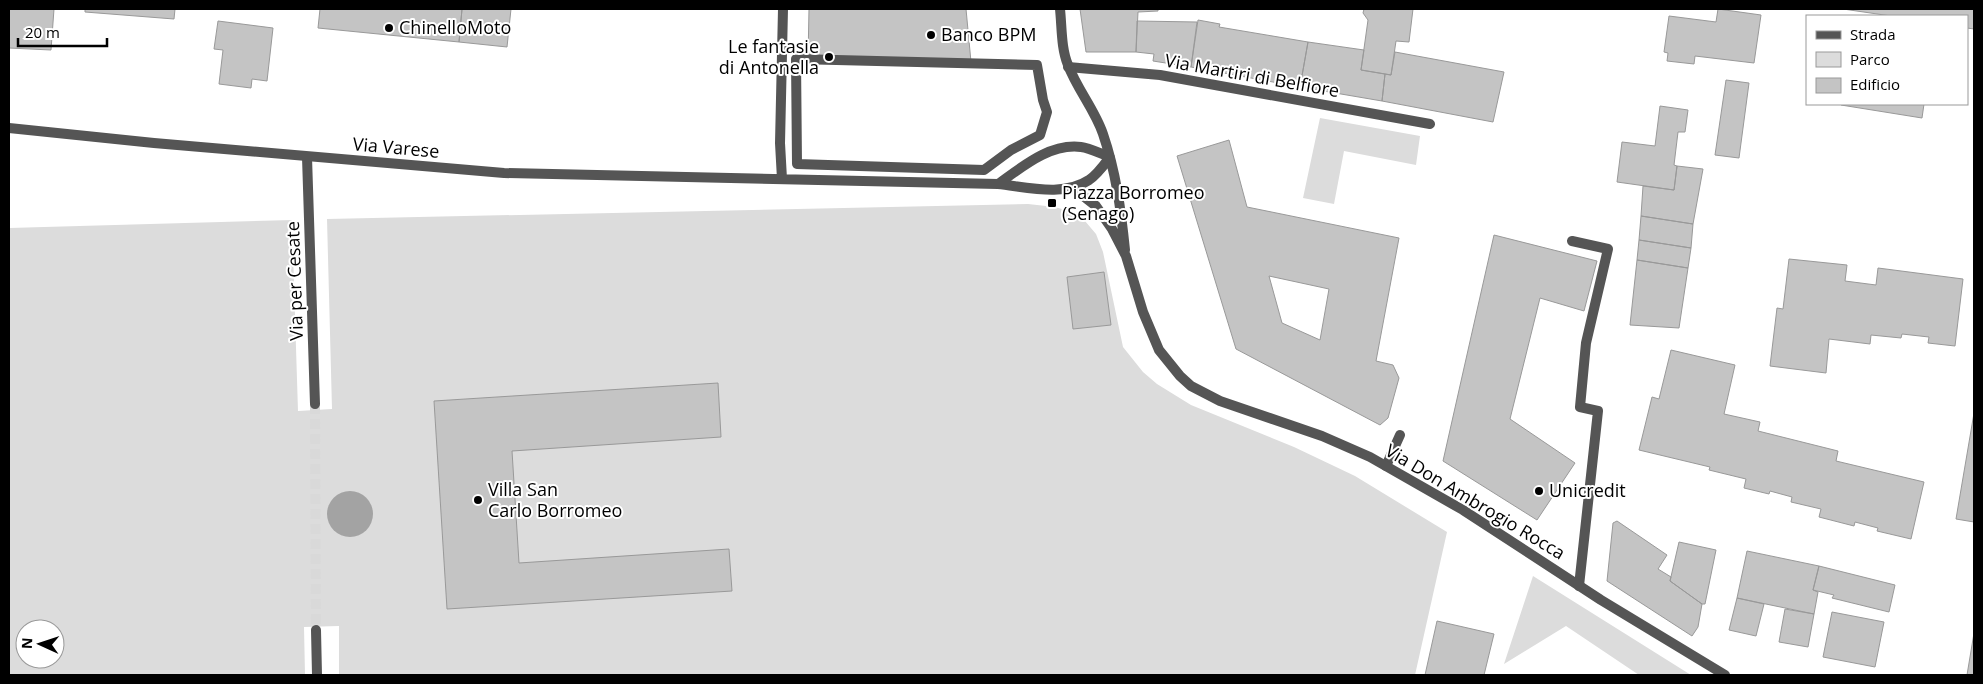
<svg xmlns="http://www.w3.org/2000/svg" width="1983" height="684" font-family="'Open Sans',sans-serif">
<style>
.green{fill:#dcdcdc;fill-rule:evenodd}
.water{fill:#a3a3a3}
.building{fill:#c4c4c4;stroke:#999;fill-rule:evenodd}
.lines{fill:none;stroke-linecap:round;stroke-linejoin:round}
.minor-tunnel{stroke:#d9d9d9;stroke-width:10;stroke-dasharray:10 5;stroke-linecap:butt}
.service{stroke:#555;stroke-width:10}
.pedestrian{stroke:#555;stroke-width:10}
.minor{stroke:#555;stroke-width:10}
.tertiary{stroke:#555;stroke-width:10}
.poi-dot{fill:#000;stroke:#fff;stroke-width:2}
.labels{text-anchor:middle;stroke-width:4;stroke-linejoin:round;paint-order:stroke}
.poi-label{font-size:18px;fill:#000;stroke:#fff;text-anchor:start}
.street-label{font-size:18px;fill:#000;stroke:#fff}
</style>
<rect width="100%" height="100%" fill="#fff"/>
<path class="green" d="M1320 118 1420 136 1416 165 1344 151 1334 204 1303 198Z
M1028 204 1055 207 1072 212 1085 221 1096 234 1103 252 1123 347 1143 372 1157 384 1191 405 1294 447 1355 476 1447 532 1415 675H339V626L304 627 305 675H9V228L292 220 298 411 332 409 327 219ZM25 629H55V659H25Z
M1533 576 1691 675H1639L1566 626 1504 664Z"/>
<path class="water" d="M327 514a23 23 0 1 1 46 0a23 23 0 1 1-46 0Z"/>
<path class="building" d="M9 9H54L51 50 9 48Z
M85 9H175L174 19 85 12Z
M320 9H462L459 42 318 28Z
M462 9H511L507 47 459 42Z
M809 9H966L971 62 808 59Z
M1080 9H1158V11L1138 12 1136 52H1086Z
M1364 9H1413L1409 42 1396 41 1391 75 1361 70 1368 20 1363 13Z
M1718 9 1761 15 1754 63 1695 56 1694 64 1667 61 1668 53 1664 52 1669 16 1716 22Z
M1843 9H1974V29L1967 28V16H1891Z
M1198 20 1220 24 1219 27 1308 42 1300 87 1191 67Z
M218 21 273 28 267 81 252 79 251 88 219 84 223 50 214 49Z
M1137 21 1197 22 1191 67 1153 61 1154 54 1136 52Z
M1308 42 1364 50 1361 70 1385 74 1382 101 1300 87Z
M1395 52 1504 72 1493 122 1382 101 1385 74 1391 75Z
M1726 80 1749 83 1739 158 1715 155Z
M1841 104H1924L1922 118 1841 105Z
M1660 106 1688 110 1685 132H1678L1674 165 1677 166 1674 190 1617 182 1622 142 1655 146Z
M1229 140 1247 207 1399 238 1376 361 1393 365 1399 378 1388 418 1380 425 1236 349 1177 156ZM1269 276 1329 289 1320 340 1282 323Z
M1677 166 1703 169 1693 224 1641 216 1643 186 1674 190Z
M1641 216 1693 224 1691 248 1639 240Z
M1494 235 1597 261 1584 311 1540 298 1510 419 1575 463 1537 520 1443 461Z
M1639 240 1691 248 1688 268 1637 260Z
M1789 259 1847 265 1845 281 1876 285 1878 268 1963 279 1955 346 1928 343 1929 337 1902 334 1901 338 1871 335 1870 344 1829 339 1826 373 1770 366 1777 308 1783 309Z
M1637 260 1688 268 1679 328 1630 325Z
M1104 272 1111 325 1073 329 1067 277Z
M1671 350 1735 365 1724 414 1760 422 1758 431 1838 451 1836 461 1924 482 1911 539 1877 531 1878 528 1855 522 1854 526 1819 517 1821 509 1791 502 1792 497 1770 491 1769 494 1744 488 1746 479 1709 470 1710 467 1639 450 1652 397 1659 399Z
M718 383 721 437 512 451 519 563 729 549 732 591 447 609 434 401Z
M1974 413V522L1956 519Z
M1617 521 1667 555 1658 569 1671 577 1670 581 1702 604 1698 627 1692 636 1607 581 1613 523Z
M1679 542 1716 550 1705 604H1702L1670 581Z
M1747 551 1819 566 1813 590 1818 592 1814 614 1737 598Z
M1819 566 1895 585 1889 612 1832 598 1834 595 1813 590Z
M1737 598 1764 604 1756 636 1729 630Z
M1785 609 1814 614 1808 647 1779 642Z
M1832 612 1884 622 1875 667 1823 657Z
M1437 621 1494 634 1484 675H1425Z
M1974 633V675H1967Z"/>
<g class="lines">
<path class="minor-tunnel" d="M315 404 316 630"/>
<path class="service" d="M1572 241 1608 249 1586 343 1580 407 1598 411 1579 586"/>
<path class="pedestrian" d="M796 59 1037 65 1043 100 1047 112 1040 135 1011 150 984 170 797 164Z"/>
<path class="minor" d="M1068 67 1160 75 1430 124
M307 157 315 404
M1386 466 1400 435
M316 630 317 675"/>
<path class="tertiary" d="M1060 9C1062 28 1061 48 1068 65 1077 89 1095 110 1103 134 1116 172 1121 210 1125 250
M9 128 154 143 504 173 998 184C1027 187 1064 197 1089 180 1097 175 1104 165 1110 157
M782 179 780 143 783 9
M998 184C1022 167 1050 143 1081 147 1090 148 1101 154 1110 157
M1073 188 1096 206 1112 229 1126 256 1143 312 1159 350 1180 376 1191 386 1220 401 1322 436 1370 457 1463 510 1601 600 1725 675"/>
</g>
<g class="poi-dot">
<circle cx="389" cy="28" r="5"/>
<circle cx="931" cy="35" r="5"/>
<circle cx="829" cy="57" r="5"/>
<rect x="1047" y="198" width="10" height="10" rx="2.5"/>
<circle cx="1539" cy="491" r="5"/>
<circle cx="478" cy="500" r="5"/>
</g>
<g class="labels">
<g class="poi-label">
<text x="399" y="34">ChinelloMoto</text>
<text x="941" y="41">Banco BPM</text>
<text x="819" y="53" text-anchor="end">Le fantasie<tspan x="819" dy="21">di Antonella</tspan></text>
<text x="1062" y="199">Piazza Borromeo<tspan x="1062" dy="21">(Senago)</tspan></text>
<text x="488" y="496">Villa San<tspan x="488" dy="21">Carlo Borromeo</tspan></text>
<text x="1549" y="497">Unicredit</text>
</g>
<g class="street-label">
<text transform="translate(1252 76) rotate(10)" y="6">Via Martiri di Belfiore</text>
<text transform="translate(396 148) rotate(5)" y="6">Via Varese</text>
<text transform="translate(295 281) rotate(-92)" y="6">Via per Cesate</text>
<text transform="translate(1475 502) rotate(31)" y="6">Via Don Ambrogio Rocca</text>
</g>
</g>
<rect width="1983" height="684" fill="none" stroke="#000000" stroke-width="20"/>
<rect x="1806" y="15" width="162" height="90" fill="#ffffff" stroke="#999999"/>
<rect x="1816" y="31" width="25" height="8" fill="#555555" stroke="#999999"/>
<text x="1850" y="40" font-size="15" fill="#000000">Strada</text>
<rect x="1816" y="52" width="25" height="15" fill="#dcdcdc" stroke="#999999"/>
<text x="1850" y="65" font-size="15" fill="#000000">Parco</text>
<rect x="1816" y="78" width="25" height="15" fill="#c4c4c4" stroke="#999999"/>
<text x="1850" y="90" font-size="15" fill="#000000">Edificio</text>
<g transform="translate(40 644) rotate(273)"><circle r="24" fill="#ffffff" stroke="#999999"/>
<path d="M0-4L9 19L0 12L-9 19Z" fill="#000000"/>
<text y="-8" font-size="14" font-weight="bold" text-anchor="middle" fill="#000000">N</text>
</g>
<path d="M18 38v8h89v-8" fill="none" stroke="#000000" stroke-width="2.5"/>
<text x="25" y="38" font-size="15" fill="#000000" stroke="#ffffff" stroke-width="4" paint-order="stroke">20 m</text>
</svg>
